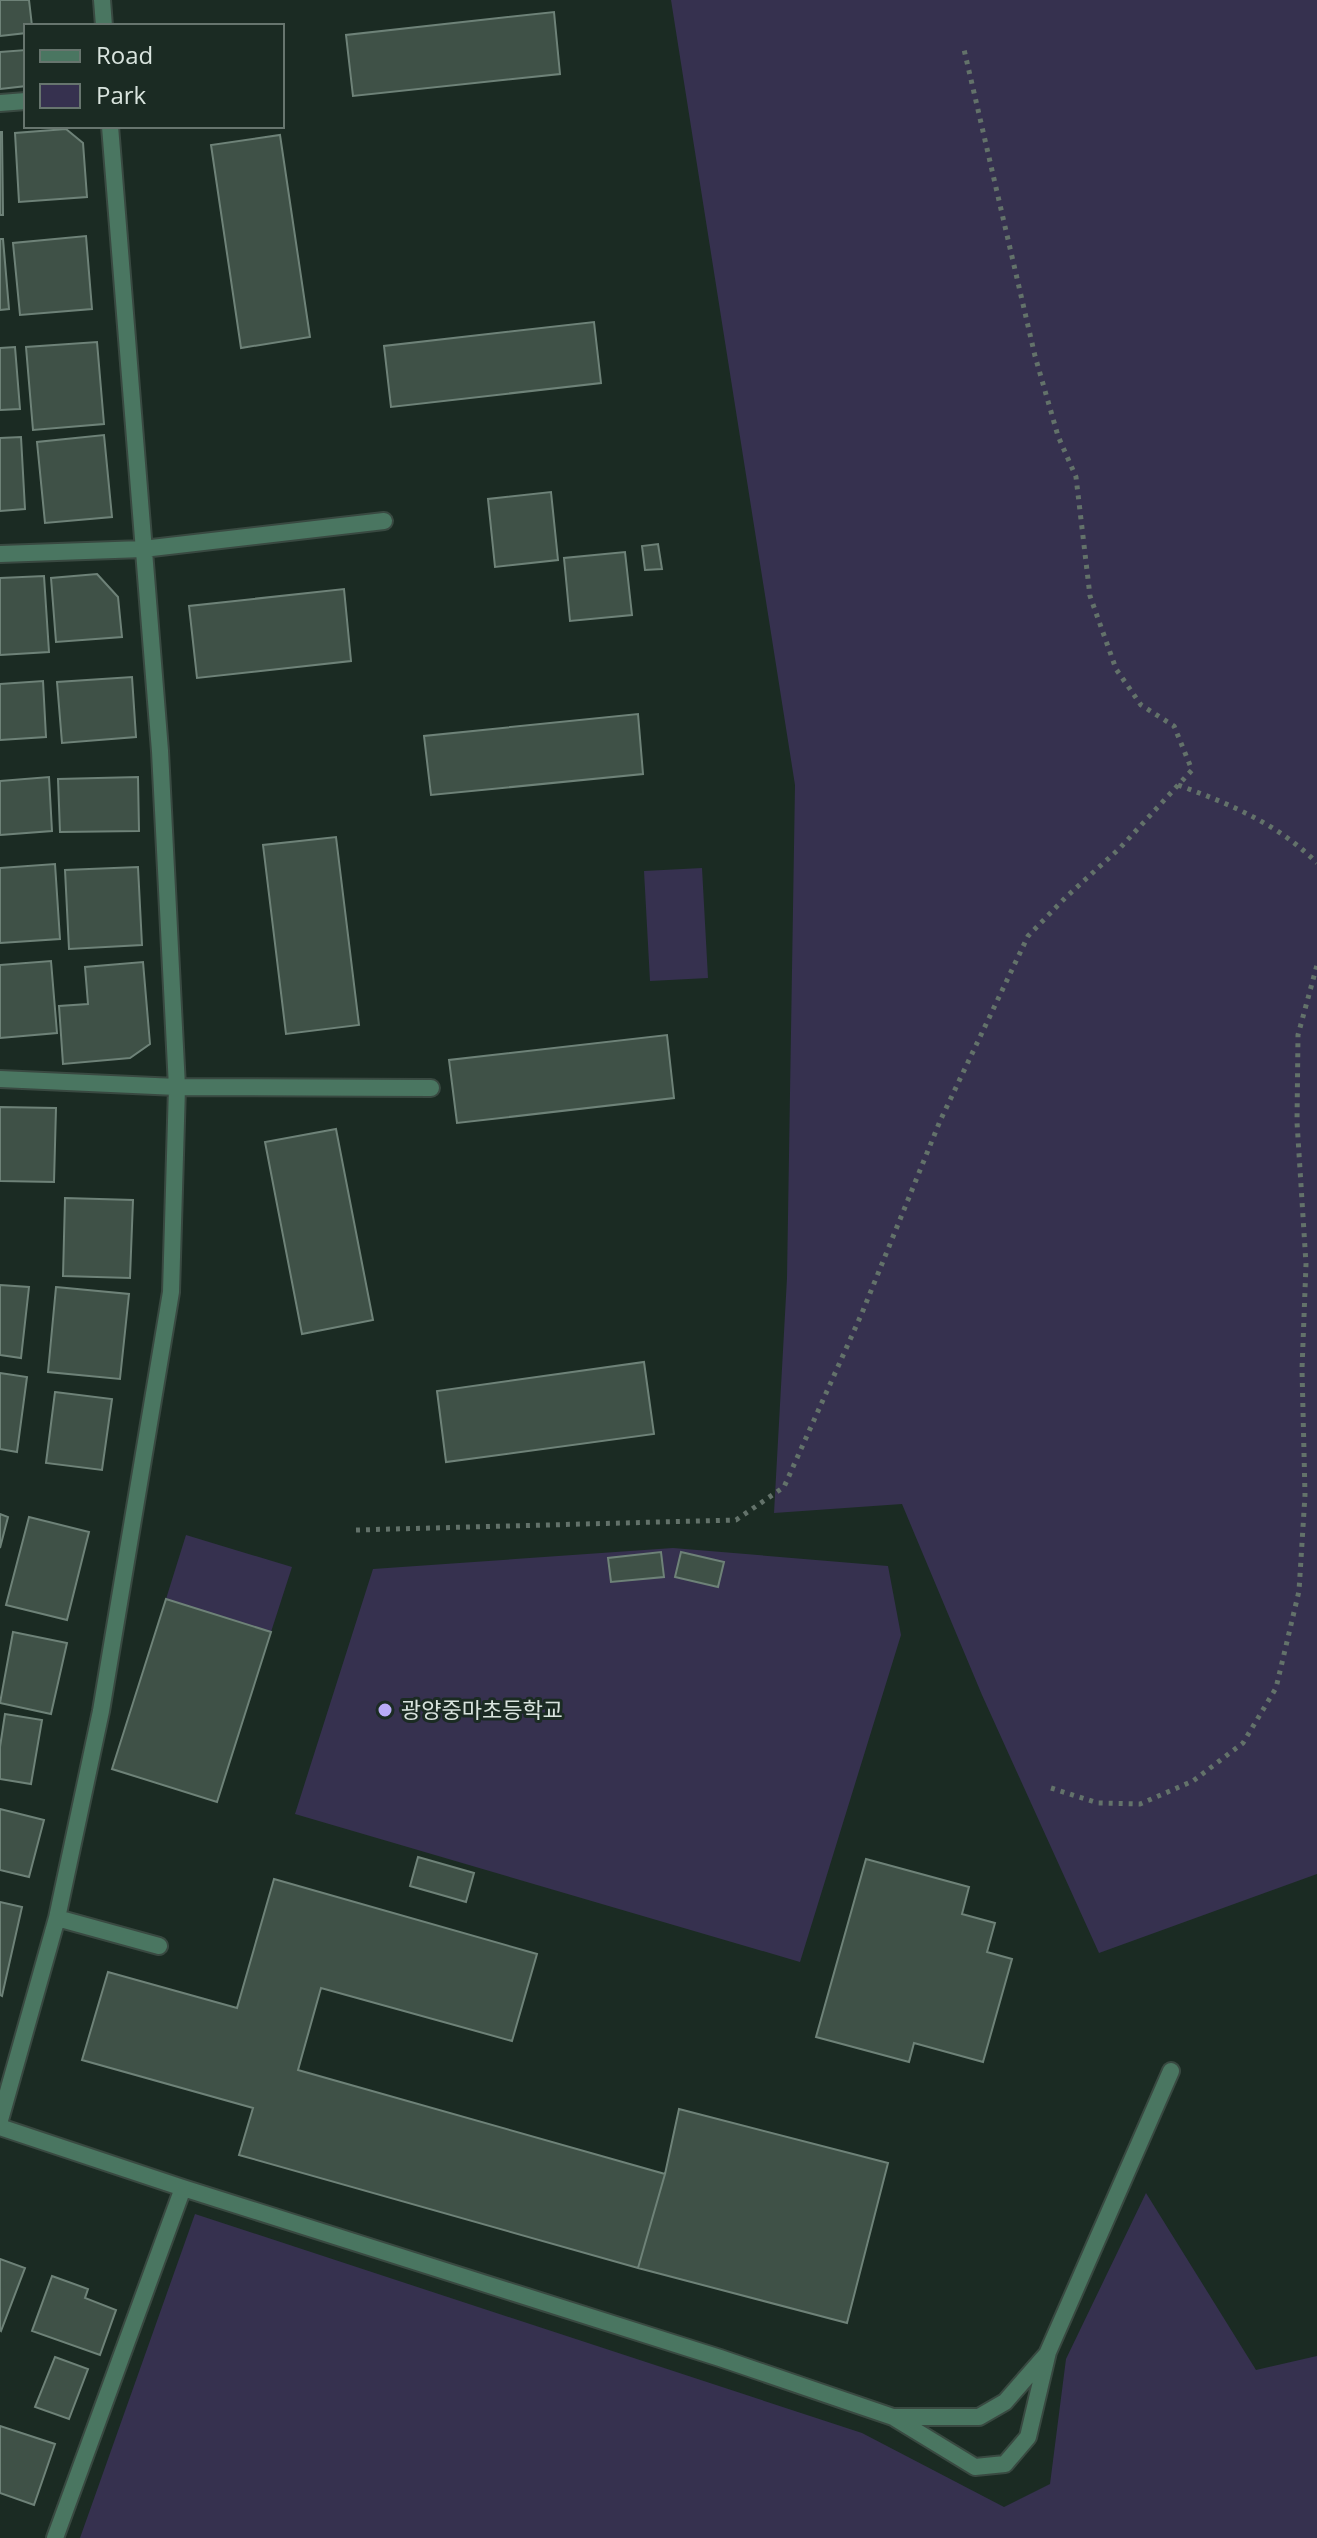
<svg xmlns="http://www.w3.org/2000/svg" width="1317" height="2538" font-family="'Open Sans','Noto Sans KR',sans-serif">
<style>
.green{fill:#36314f}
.building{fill:#3f5147;stroke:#6e8278;stroke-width:2}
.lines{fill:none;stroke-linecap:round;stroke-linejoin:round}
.minor-casing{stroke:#394941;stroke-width:20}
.path{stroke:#63726a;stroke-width:5;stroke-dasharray:4 6;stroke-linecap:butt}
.minor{stroke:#4a7661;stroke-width:16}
.poi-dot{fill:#b9abf7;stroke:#1b2b23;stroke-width:3}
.labels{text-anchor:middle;stroke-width:6;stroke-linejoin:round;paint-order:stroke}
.poi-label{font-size:22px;fill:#d9e4de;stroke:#1b2b23;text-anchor:start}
</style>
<rect width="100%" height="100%" fill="#1b2b23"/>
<path class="green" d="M671 0H1317V1874L1099 1953 982 1695 902 1504 774 1513 787 1278 795 785Z
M702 868 708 978 650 981 644 871Z
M186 1535 292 1567 271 1632 166 1599Z
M673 1548 888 1566 901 1635 800 1962 295 1814 373 1569Z
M1146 2193 1256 2370 1317 2356V2538H80L195 2214 862 2433 1004 2507 1050 2484 1066 2359Z"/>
<path class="building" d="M0 0H29L32 26H26V33L0 36Z
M554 12 560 74 353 96 346 35Z
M26 50V86L0 89V52Z
M66 129 83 143 87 197 19 202 15 133Z
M0 132H2L3 215H0Z
M280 135 310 337 241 348 211 145Z
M86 236 92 309 20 315 13 243Z
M0 239H3L9 309 0 310Z
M594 322 601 383 391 407 384 346Z
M97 342 104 424 33 430 26 347Z
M15 347 20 409 0 410V348Z
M104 435 112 517 45 523 37 442Z
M21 437 25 509 0 511V438Z
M551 492 558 560 495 567 488 499Z
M658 544 662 569 645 570 642 546Z
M625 552 632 615 570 621 564 558Z
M97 574 118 597 122 637 56 642 51 578Z
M44 576 49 652 0 655V578Z
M344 589 351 661 197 678 189 606Z
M132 677 136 737 62 743 57 682Z
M43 681 46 737 0 740V684Z
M638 714 643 774 431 795 424 736Z
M49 777 52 831 0 835V781Z
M138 777 139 831 60 832 58 779Z
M336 837 359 1025 286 1034 263 845Z
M55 864 60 939 0 943V868Z
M138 867 142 945 69 949 65 870Z
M51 961 57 1033 0 1038V965Z
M143 962 150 1044 130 1058 63 1064 59 1006 88 1004 85 967Z
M667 1035 674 1098 457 1123 449 1060Z
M0 1107 56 1108 54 1182 0 1181Z
M336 1129 373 1320 302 1334 265 1142Z
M65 1198 133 1200 130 1278 63 1276Z
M0 1285 29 1287 21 1358 0 1355Z
M56 1287 129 1294 120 1379 48 1372Z
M644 1362 654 1434 446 1462 437 1391Z
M0 1373 27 1377 17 1452 0 1449Z
M55 1392 112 1399 102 1470 46 1463Z
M0 1514 8 1517 0 1548Z
M29 1517 89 1532 67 1620 6 1605Z
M661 1552 664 1577 611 1582 608 1558Z
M681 1552 724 1562 718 1587 675 1577Z
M166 1599 271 1632 217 1802 112 1769Z
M13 1632 67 1643 51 1714 0 1703Z
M5 1714 42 1720 31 1784 0 1779V1747Z
M0 1809 44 1820 29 1877 0 1870Z
M418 1857 474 1873 466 1902 410 1886Z
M866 1859 969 1887 962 1914 995 1923 987 1952 1012 1959 983 2062 914 2043 909 2062 816 2037Z
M274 1879 537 1954 512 2041 321 1988 298 2070 665 2174 638 2268 239 2155 253 2108 82 2060 108 1972 237 2008Z
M0 1902 22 1907 2 1996 0 1995Z
M679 2109 888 2163 847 2323 638 2268 665 2174Z
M0 2259 25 2268 1 2331 0 2330Z
M52 2276 88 2289 85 2298 116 2310 100 2355 32 2331Z
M55 2357 88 2369 69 2419 35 2407Z
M0 2426 55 2444 34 2505 0 2493Z"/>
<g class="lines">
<g class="minor-casing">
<path id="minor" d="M102 0 104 26
M0 103 26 101
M0 554 143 549 384 521
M0 1079 177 1087 431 1088
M57 1918 159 1946
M0 2120 57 1918 101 1711 171 1292 177 1087 160 751 110 126
M0 2127 183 2188 720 2358 893 2417 975 2467 1005 2464 1028 2437 1048 2352 1171 2071
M893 2417H979L1005 2402 1047 2354
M55 2538 183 2188"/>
</g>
<path class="path" d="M1178 785C1230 804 1278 824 1317 863
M356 1530 736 1520 784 1487 862 1313 940 1121 1028 936 1065 898 1120 848 1192 770 1174 726 1141 705 1116 669 1090 596 1076 477 1058 436 1035 356 963 45
M1051 1788 1098 1803 1140 1804 1193 1781 1243 1743 1276 1688 1299 1591 1305 1495 1302 1369 1306 1264 1297 1122 1298 1035 1317 965"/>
<use href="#minor" class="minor"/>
</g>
<circle class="poi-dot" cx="385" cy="1710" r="8"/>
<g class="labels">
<g class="poi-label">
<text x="401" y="1718">광양중마초등학교</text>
</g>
</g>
<rect x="24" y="24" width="260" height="104" fill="#1b2b23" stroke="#67756e" stroke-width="2"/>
<rect x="40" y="50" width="40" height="12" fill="#4a7661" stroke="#67756e" stroke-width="2"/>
<text x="96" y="64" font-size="24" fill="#d9e4de">Road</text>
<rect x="40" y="84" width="40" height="24" fill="#36314f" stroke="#67756e" stroke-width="2"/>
<text x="96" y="104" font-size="24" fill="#d9e4de">Park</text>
</svg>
